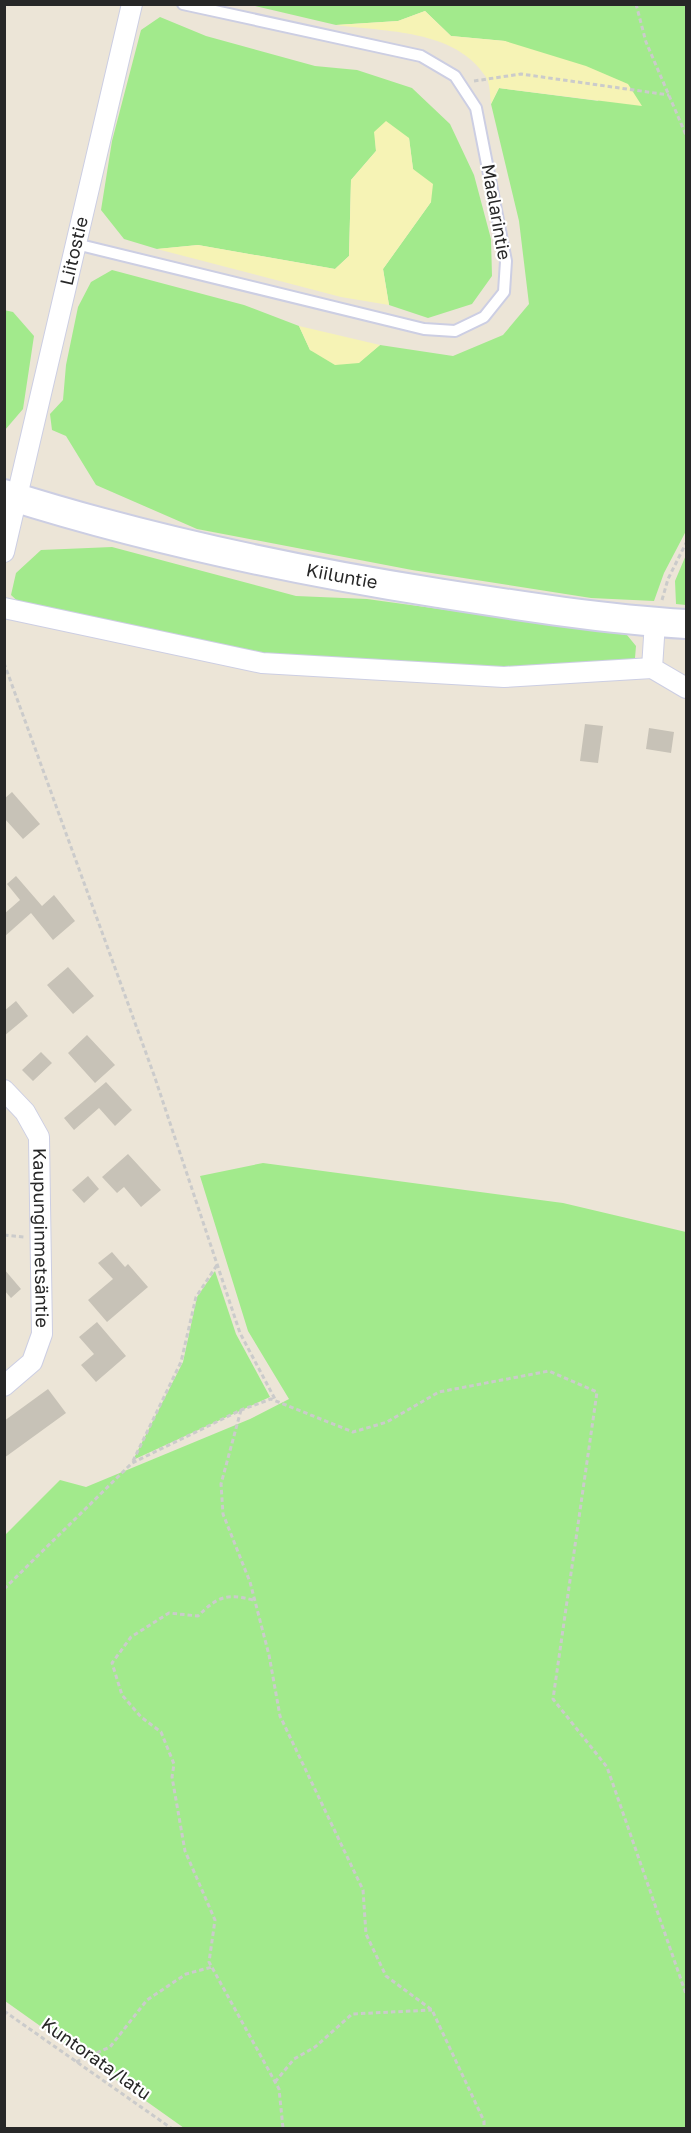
<svg xmlns="http://www.w3.org/2000/svg" width="691" height="2133" font-family="'Golos Text',sans-serif">
<style>
.green{fill:#a2ea8c}
.sand{fill:#f6f3b5}
.building{fill:#c7c2b7}
.lines{fill:none;stroke-linecap:round;stroke-linejoin:round}
.lane-casing{stroke:#cccee3;stroke-width:14}
.street-casing{stroke:#cccee3;stroke-width:22}
.secondary-casing{stroke:#cccee3;stroke-width:32}
.path{stroke:#cbcbcb;stroke-width:3;stroke-dasharray:4.5 3;stroke-linecap:butt}
.lane{stroke:#fff;stroke-width:10}
.street{stroke:#fff;stroke-width:20}
.secondary{stroke:#fff;stroke-width:28}
.labels{text-anchor:middle;stroke-width:4.5;stroke-linejoin:round;paint-order:stroke}
.street-label{font-size:18px;fill:#272727;stroke:#fff}
</style>
<rect width="100%" height="100%" fill="#ece5d7"/>
<path class="green" d="M251 5H686V531L664 573 654 601 591 598 412 570 197 529 96 485 66 436 52 430 50 414 63 400 66 365 78 307 91 282 112 270 244 305 299 326 310 350 358 363 380 345 453 356 503 335 529 304 519 221 491 104 499 88 599 101 505 41 451 36 425 11 398 21 336 25Z
M160 17 206 36 315 66 357 70 412 88 450 124 474 175 491 239 492 276 472 304 428 318 389 305 383 269 431 202 413 169 409 138 375 132 376 151 351 180 349 256 335 269 198 245 157 249 124 239 101 210 112 141 141 30Z
M4 310 13 312 34 336 23 409 5 430Z
M112 547 296 596 367 599 627 635 636 646 635 658 623 664 509 671 315 660 226 648 23 606 11 595 16 573 41 550Z
M686 555V605L676 604 675 581Z
M263 1163 563 1203 686 1232V2128H184L5 2001V1535L60 1480 86 1487 250 1419 289 1399 248 1331 200 1176Z
M215 1271 236 1334 270 1397 133 1460 183 1362 197 1297Z"/>
<path class="sand" d="M425 11 451 36 505 41 586 66 628 84 642 106 499 88 491 104C490 96 490 83 486 77 455 29 386 32 336 25L398 21Z
M386 121 409 138 413 169 433 184 431 202 383 269 389 305 341 297 157 249 198 245 335 269 349 256 351 180 376 151 374 132Z
M299 326 380 345 359 363 335 365 310 350Z"/>
<path class="building" d="M585 724 603 726 598 763 580 761Z
M649 728 674 732 671 753 646 749Z
M12 792 40 824 23 839 4 818V799Z
M16 876 42 906 54 895 75 921 53 940 31 913 4 937V914L20 900 7 884Z
M68 967 94 996 73 1014 47 985Z
M16 1001 28 1016 4 1036V1011Z
M87 1035 115 1065 95 1083 68 1053Z
M41 1052 52 1063 33 1081 22 1070Z
M106 1082 132 1110 115 1126 99 1108 74 1130 64 1118Z
M128 1154 161 1190 141 1207 124 1187 117 1193 102 1177Z
M88 1176 99 1189 84 1203 72 1190Z
M112 1252 125 1267 128 1264 148 1287 107 1322 88 1300 113 1279 98 1263Z
M4 1269 21 1289 11 1298 4 1290Z
M97 1322 126 1356 96 1382 81 1365 94 1354 79 1337Z
M48 1389 66 1413 4 1458V1421Z"/>
<g class="lines">
<g class="lane-casing">
<path id="lane" d="M76 244 424 329 455 331 484 317 504 292 506 261 476 108 455 76 421 56 183 4"/>
</g>
<g class="street-casing">
<g id="street">
<path id="s1" d="M4 552 132 4"/>
<path d="M4 608 262 663 504 677 652 668"/>
<path d="M655 622 652 668 686 688"/>
<path id="s2" d="M4 1090 25 1112 39 1137 42 1334 32 1362 4 1386"/>
</g>
</g>
<g class="secondary-casing">
<g id="secondary">
<path id="s3" d="M4 494C146 539 292 570 438 593 521 606 603 619 686 624"/>
</g>
</g>
<path class="path" d="M636 4 646 42 686 135
M474 81 521 74 669 95
M662 600 668 579 686 543
M4 663 154 1075 240 1333 276 1401
M4 1235 24 1237
M241 1410 221 1484 223 1514 250 1582 269 1655 280 1716 363 1890 366 1934 386 1976 432 2010 484 2121V2128
M133 1461 181 1362 196 1297 217 1265
M4 1589 132 1463 241 1410 271 1399 353 1432 387 1422 439 1392 549 1371 597 1392 553 1699 607 1767 686 1994
M253 1600C226 1593 217 1597 198 1616L169 1613 131 1637 112 1663 122 1695 141 1717 161 1732 174 1764 172 1777 185 1851 215 1920 209 1962 279 2089 283 2128
M4 2011 171 2128
M76 2062 110 2047 147 2000 186 1974 212 1967
M275 2082 294 2059 315 2047 352 2014 432 2010"/>
<use href="#lane" class="lane"/>
<use href="#street" class="street"/>
<use href="#secondary" class="secondary"/>
</g>
<g class="labels">
<g class="street-label">
<text transform="translate(496 212) rotate(80)" y="6">Maalarintie</text>
<text dy="6" stroke="none"><textPath href="#s1" startOffset="309">Liitostie</textPath></text>
<text dy="6" stroke="none"><textPath href="#s3" startOffset="348">Kiiluntie</textPath></text>
<text dy="6" stroke="none"><textPath href="#s2" startOffset="160">Kaupunginmetsäntie</textPath></text>
<text transform="translate(96 2059) rotate(35)" y="6">Kuntorata/latu</text>
</g>
</g>
<rect width="691" height="2133" fill="none" stroke="#272727" stroke-width="12"/>
</svg>
